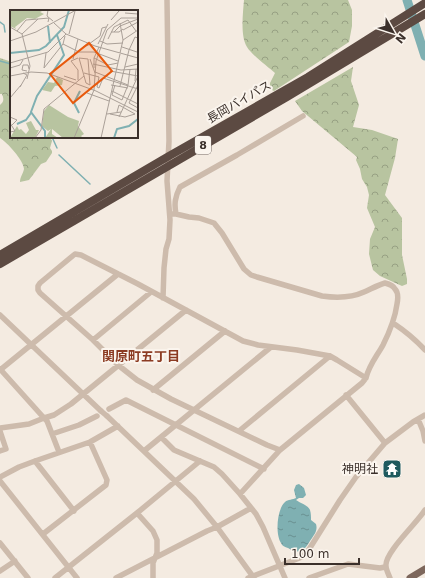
<svg xmlns="http://www.w3.org/2000/svg" width="425" height="578" font-family="'DejaVu Sans','Noto Sans JP',sans-serif">
<style>
.forest{fill:url(#forest-crowns)}
.water{fill:url(#water-ripples)}
.lines{fill:none;stroke-linecap:round;stroke-linejoin:round}
.stream{stroke:#7fb0b2;stroke-width:1.5}
.river{stroke:#7fb0b2;stroke-width:9}
.minor{stroke:#cdbbac;stroke-width:5.5}
.major{stroke:#7d675c;stroke-width:7}
.highway{stroke:#5c4a42;stroke-width:8}
.minor-bridge{stroke:#cdbbac;stroke-width:5.5}
.labels{text-anchor:middle;stroke-width:4;stroke-linejoin:round;paint-order:stroke}
.shield{fill:#fbf5ee;stroke:#756b66;stroke-width:1}
.shield-label{font-size:11px;font-weight:bold;fill:#3b302b}
.street-label{font-size:12px;fill:#3b302b;stroke:#fbf5ee}
.poi-label{font-size:12px;fill:#3b302b;stroke:#fbf5ee;text-anchor:end}
.neighbourhood-label{font-size:13px;font-weight:bold;fill:#8c3b22;stroke:#fbf5ee}
.inset-river{fill:none;stroke:#7fb0b2;stroke-width:2}
.inset-road{fill:none;stroke:#aaa098;stroke-width:1}
.view{fill:#e8590c;fill-opacity:0.15;stroke:#e8590c;stroke-width:2}
.inset-edge{fill:none;stroke:#3b302b;stroke-width:2}
</style>
<defs>
<pattern id="forest-crowns" width="20" height="18" patternUnits="userSpaceOnUse"><rect width="20" height="18" fill="#b8c4a0"/><path d="M2 6a3 3 0 1 1 6 0M12 15a3 3 0 1 1 6 0" fill="none" stroke="#97a083"/></pattern>
<pattern id="water-ripples" width="26" height="14" patternUnits="userSpaceOnUse"><rect width="26" height="14" fill="#7fb0b2"/><path d="M2 4q2-2 4 0t4 0M15 11q2-2 4 0t4 0" fill="none" stroke="#699091"/></pattern>
</defs>
<rect width="100%" height="100%" fill="#f4ebe1"/>
<path class="forest" d="M244 0H348L352 10V26L349 42 274 91 270 89V83L275 73C268 67 251 54 247 47 240 36 243 13 244 0Z
M0 58 9 61H11V137H50L52 141 50 148 52 151V153L46 162 41 164 29 180 20 182C20 177 23 174 24 169 24 161 7 142 0 138V105C4 102 4 99 2 94H0Z
M353 67 351 81 359 105 353 127 372 130 398 139 395 158 385 195 402 218V255L407 279V284L402 286 380 276 373 270 369 254 370 239 375 227 367 208 369 195 367 187 362 179 360 169 356 160 357 157 302 111 295 101Z"/>
<path class="water" d="M299 484 304 488 306 495 303 498H299L296 500C300 503 308 505 310 510 311 513 311 517 311 520L316 524C318 531 314 535 310 541 304 551 299 555 288 548 285 547 282 546 281 543 275 534 277 509 285 502 288 499 293 500 296 498L294 490 296 485Z"/>
<g class="lines">
<path class="stream" d="M0 22 4 25 5 32
M0 61 11 64
M52 137 57 148
M59 155 90 184"/>
<path class="river" d="M407 0 425 56"/>
<path class="minor" d="M170 214H176L189 217 199 218 214 223 222 233 244 269 251 275 257 277 322 296C336 298 351 298 364 292 371 289 378 285 385 283 389 284 393 285 395 289 399 293 398 299 397 304 395 319 390 331 383 345 377 356 369 365 366 378
M176 214C174 204 175 197 180 187L237 155 303 116
M75 254 81 255 138 284 243 341 258 345 297 350 330 356 337 360 366 378 362 383 280 450 267 445 171 399 137 380 118 365 93 340 40 293 38 290V286L40 283Z
M163 298 164 268 166 249 169 239 170 220 167 181 169 141 167 0
M0 315 101 411
M393 323C405 331 415 339 425 350
M93 340 151 292
M0 369 44 418 54 415 71 404 186 310
M0 370 118 274
M153 390 225 331
M346 395 385 443
M109 409 126 400 264 469
M107 416 194 499 217 527 254 578
M418 419 423 431 425 441
M0 428 29 424 44 418 47 421 59 452
M0 431 6 449 0 451
M239 431 330 356
M52 434 79 425 97 416
M161 437 174 450 181 453 214 467 222 474 240 494 256 514 263 527 285 578
M144 451 271 347
M35 461 74 511
M0 477 19 467 35 461 90 442 118 426
M0 481 77 578
M240 494 280 450
M137 513 153 531 157 540V553L153 563V578
M43 534 106 485 107 480 90 442
M0 543 28 578
M0 571 15 561
M55 578 137 513 200 461
M116 578 207 531 217 527 251 508
M248 578 302 557 308 551 340 500 356 477 385 443 413 422 425 415
M309 578 348 564 380 568 385 567
M390 578C389 575 386 570 386 566 384 553 418 522 425 510"/>
<path class="major" d="M410 578 425 569"/>
<path class="highway" d="M0 255 169 156 308 77 425 3
M0 264 287 97 425 14"/>
<path class="minor-bridge" d="M101 411 107 416"/>
</g>
<defs>
<g id="temple-square" transform="scale(1)"><rect x="-9" y="-9" width="18" height="18" rx="4" fill="#1f5a5e" stroke="#fbf5ee"/><path d="M0-6L5-2H3V0L6.5 2.5H4V6H1.5V3h-3V6H-4V2.5H-6.5L-3 0V-2H-5Z" fill="#fff"/></g>
</defs>
<g fill-rule="evenodd">
<use href="#temple-square" x="392" y="469"/>
</g>
<g class="labels">
<rect class="shield" x="195" y="136" width="16" height="18" rx="3"/>
<g class="shield-label">
<text x="203" y="149">8</text>
</g>
<g class="street-label">
<text transform="translate(239 102) rotate(-30)" y="4">長岡バイパス</text>
</g>
<g class="poi-label">
<text x="378" y="473">神明社</text>
</g>
<g class="neighbourhood-label">
<text x="141" y="361">関原町五丁目</text>
</g>
</g>
<g transform="translate(10 10)">
<rect width="128" height="128" fill="#f4ebe1"/>
<path d="M2 0H34L30 2 34 4 25 9 17 8 5 17 6 19 0 16V1ZM47 67 53 70 52 75 45 76 41 82 32 80 38 72 44 73ZM39 95 58 107 69 111 68 116 74 124 71 126 73 128H53L42 119V124L48 128H35L41 119 38 121 32 116 34 101ZM21 111 26 120H29L25 128H0L7 116 9 120 11 119 16 124 19 120 16 113Z" fill="#b8c4a0"/>
<path class="inset-river" d="M38 16 40 33M0 43 29 40 36 36 54 17 59 0M69 103 64 93 70 81M7 114 16 110 21 103M35 128V121L21 102 27 86 54 45 47 25M104 128 107 119 119 116 128 109"/>
<path class="inset-road" d="M38 0 37 6 43 11M115 3 128 4M101 10 109 1M44 13 56 24M110 13 113 30M0 17 12 24 20 56 17 69M113 20 128 12M7 21 16 10 28 9M101 22H109L113 19M104 22 110 16 128 9M12 24 28 9 39 8 38 12M56 24 85 36 128 48M59 24 65 1M98 29 104 17 118 10 126 21M0 31 26 22 66 0M90 31 97 34 113 33M53 34 69 42H84L108 51M79 34 90 26 92 18 96 17M88 34 98 14M112 37 127 42M68 42 73 37 81 34M110 43 113 30 128 20M69 48 78 49 80 75 76 73ZM84 48 98 55 108 53M63 49 68 29M80 49 85 63M0 53 38 42 56 24M83 54 111 60 128 59M115 57 128 54M0 58 10 55 13 50M34 58 53 34 55 26M34 58 36 43M84 58V48L89 37M17 61 12 60 13 55H18L19 59M100 61 128 66M85 62 118 75 120 59M74 63 89 67 87 77 89 78M0 66 21 62 37 63 86 81 128 102M54 66 66 70M68 70V60L61 51 68 48M125 71 126 59M101 75 118 78M105 75 102 85 112 90 118 75M128 75 119 93 128 98M110 76 119 40 125 27 128 28M10 77 17 65 13 63M89 78 93 68 128 79M102 81 128 94M77 83 99 91M0 88 11 75M97 104 111 102M100 104 115 107 125 104 109 95 107 102M0 107 7 110 0 117M109 107 128 66M0 122 5 121 0 113M25 128 31 120 34 99 74 66M64 128 84 80 86 51 97 20 111 8H128M91 128 110 44"/>
<path class="view" d="M79 33 102 61 63 93 40 64Z"/>
<rect width="128" height="128" class="inset-edge"/>
</g>
<g transform="translate(393 32) rotate(129)" stroke="#fbf5ee" stroke-width="3" paint-order="stroke">
<path d="M0-3L7 15L0 10L-7 15Z" fill="#3b302b"/>
<text y="-6" font-size="11" font-weight="bold" text-anchor="middle" fill="#3b302b">N</text>
</g>
<path d="M285 558v6h74v-6" fill="none" stroke="#3b302b" stroke-width="2"/>
<text x="291" y="558" font-size="12" fill="#3b302b" stroke="#fbf5ee" stroke-width="3" paint-order="stroke">100 m</text>
</svg>
